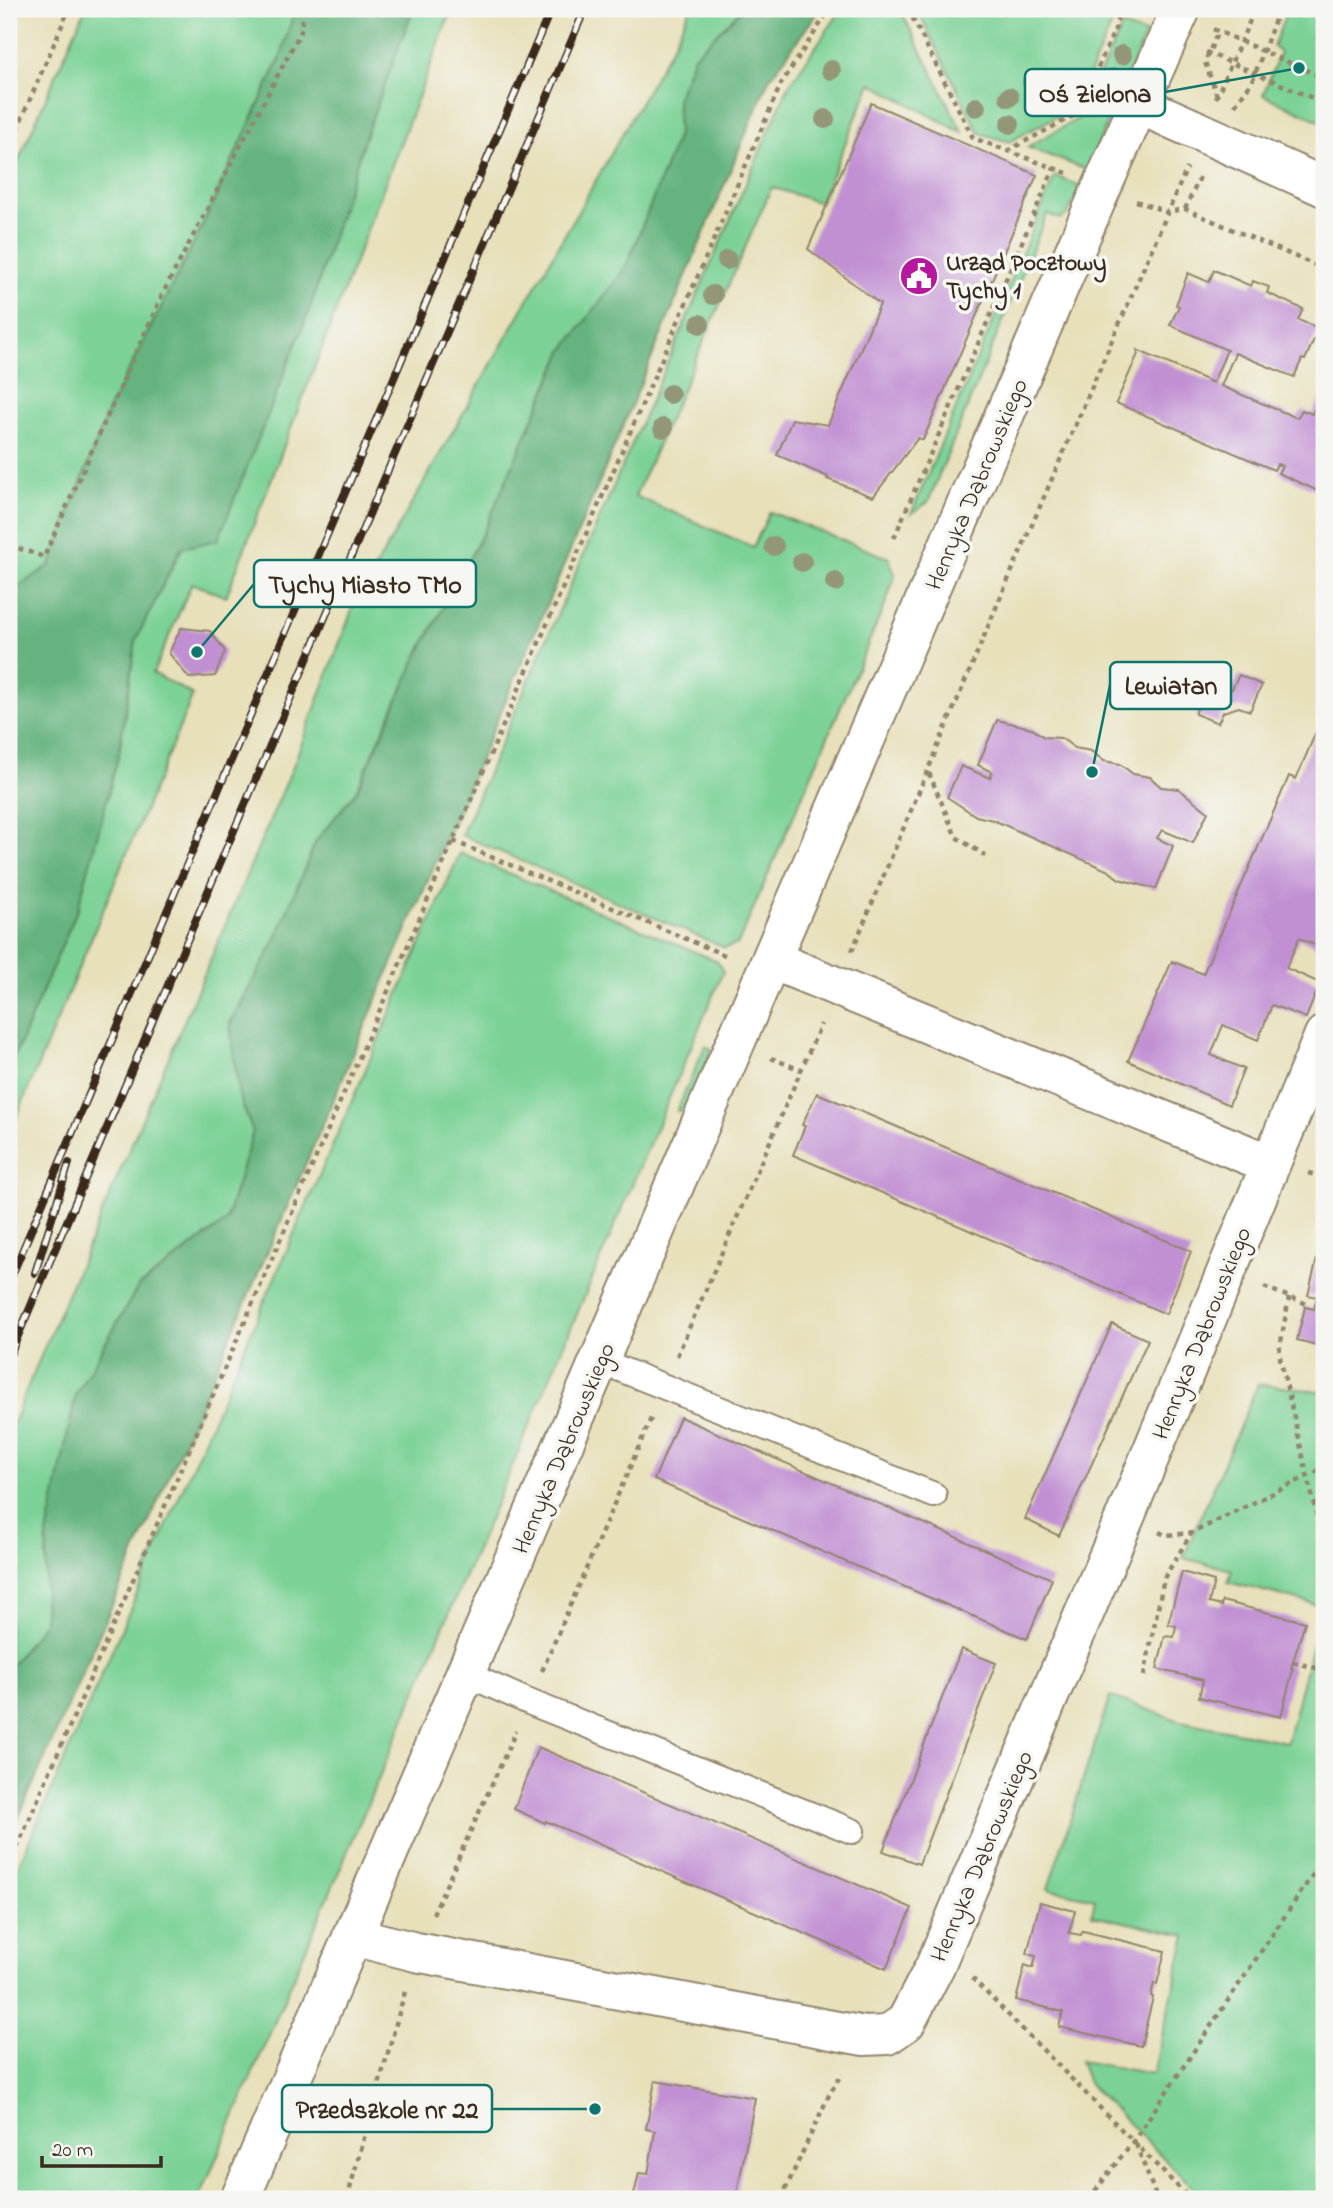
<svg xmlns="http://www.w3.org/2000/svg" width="1333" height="2208" font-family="'Indie Flower',sans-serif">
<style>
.green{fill:#7cd296;stroke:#5c7e5a;stroke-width:2}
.forest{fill:#65b47f;stroke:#506f4e;stroke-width:2}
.building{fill:#c190d3}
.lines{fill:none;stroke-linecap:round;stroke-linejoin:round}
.service-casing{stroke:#91856c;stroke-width:28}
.minor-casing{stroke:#91856c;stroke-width:42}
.path{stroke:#91856c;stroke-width:4.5;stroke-dasharray:5 5;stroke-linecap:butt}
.service{stroke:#fff;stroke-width:24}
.minor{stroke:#fff;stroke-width:38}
.rail-casing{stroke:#3b2a1e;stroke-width:8}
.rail{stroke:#f6f6f2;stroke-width:5;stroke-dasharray:16;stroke-linecap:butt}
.tree{fill:#939778}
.labels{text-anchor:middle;stroke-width:7;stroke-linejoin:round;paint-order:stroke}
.poi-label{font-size:24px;font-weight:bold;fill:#3b2a1e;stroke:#f6f6f2;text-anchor:start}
.street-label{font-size:24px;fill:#3b2a1e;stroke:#f6f6f2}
.leader{fill:none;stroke:#0f766e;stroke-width:2.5}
.callout-dot{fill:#0f766e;stroke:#f6f6f2;stroke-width:2.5}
.callout{fill:#f6f6f2;stroke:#0f766e;stroke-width:2.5}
.callout-label{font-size:26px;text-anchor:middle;font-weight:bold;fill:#3b2a1e}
</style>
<rect width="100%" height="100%" fill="#f6f6f2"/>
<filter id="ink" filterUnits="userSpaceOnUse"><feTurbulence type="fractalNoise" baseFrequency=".0143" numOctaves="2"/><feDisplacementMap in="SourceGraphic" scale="14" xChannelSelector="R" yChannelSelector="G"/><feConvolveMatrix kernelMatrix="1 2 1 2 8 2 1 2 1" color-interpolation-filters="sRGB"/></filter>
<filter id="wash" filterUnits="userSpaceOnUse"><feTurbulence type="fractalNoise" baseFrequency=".00686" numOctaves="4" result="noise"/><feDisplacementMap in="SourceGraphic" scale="28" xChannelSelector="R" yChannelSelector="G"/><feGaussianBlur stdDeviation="1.57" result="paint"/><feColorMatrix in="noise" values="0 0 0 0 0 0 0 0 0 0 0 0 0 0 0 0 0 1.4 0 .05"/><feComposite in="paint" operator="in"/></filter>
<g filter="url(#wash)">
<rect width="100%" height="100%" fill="#e7e0ba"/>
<path class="green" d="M85 9H295L280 59 197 237 109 409 50 565 9 593V182Z
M413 9H452L226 597 192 583 153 673 193 695 9 1135V1069L78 908 119 753 136 639 182 548 218 539 308 314 366 134Z
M690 9H742L694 56 677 99 678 135 626 267 563 351 484 531 415 661 356 791 316 841 275 941 230 1023 239 1095 253 1132 226 1221 138 1287 47 1534 44 1623 9 1668V1435L22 1400 292 769 354 605 673 45Z
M842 9H900L963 133 871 83 820 203 772 187 635 496 753 547 770 512 889 558 895 575 887 600 738 944 725 948 461 835 789 85Z
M917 9H1112L1113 22 1074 107 1009 142 979 133Z
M1288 9H1324V123L1263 95 1280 52 1273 47Z
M1122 26 1146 34 1087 170 1027 147 1079 118Z
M1055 176 1077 185 1079 191 1067 215 1060 219 1047 214 928 502 911 514Z
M460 853 717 961 723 972 199 2199H9V1887Z
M705 1046 712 1049 685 1110 677 1111Z
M1258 1384 1324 1392V2199H1205L1088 2083 1080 2061 1153 2074 1186 1935 1092 1915 1095 1899 1048 1889 1110 1696 1180 1721 1287 1742 1322 1606 1228 1582 1232 1570 1183 1558Z"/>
<path class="forest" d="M295 9H413L366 134 308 314 218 540 181 548 136 640 119 753 78 908 9 1069V593L50 565 109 409 197 237 280 59Z
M742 9H820L768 81 582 523 275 1235 9 1839V1668L44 1623 47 1534 76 1394 138 1287 226 1221 253 1132 239 1095 230 1023 275 941 316 841 357 791 415 661 484 531 563 351 626 267 678 135 677 99 694 56Z"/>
<g id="blocks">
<path class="building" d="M871 103 1037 175 923 440 918 438 873 497 827 479 828 477 777 455 792 419 828 425 880 304 808 249Z
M1214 270 1251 286 1253 281 1269 287 1267 293 1303 309 1298 320 1319 328 1305 360 1302 359 1294 377 1235 353 1221 386 1297 418 1302 410 1312 414 1324 392V485L1320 492 1278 473 1282 466 1277 464 1274 470 1116 403 1138 354 1137 350 1213 383 1227 350 1170 325 1179 306 1176 305 1188 273 1209 282Z
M181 628 210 631 225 651 215 676 189 678 169 653Z
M1239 675 1262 685 1250 711 1239 707 1223 712 1218 723 1195 714 1205 690 1218 695 1232 689Z
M1324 713V949L1299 938 1286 968 1320 983 1306 1018 1272 1005 1258 1040 1223 1025 1211 1055 1244 1069 1229 1105 1128 1061 1172 961 1203 974 1289 776 1296 779Z
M997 720 1031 728 1044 737 1061 738 1075 748 1091 751 1104 761 1120 764 1133 774 1150 777 1161 787 1179 789 1208 812 1193 843 1162 830 1157 838 1173 846 1156 889 1119 879 1109 871 993 820 976 816 947 797 961 766 990 778 992 772 978 765Z
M817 1093 1191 1251 1166 1314 793 1155 805 1126 802 1125Z
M1321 1243H1324V1347L1297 1340 1305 1307 1314 1309 1317 1297 1308 1295Z
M1112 1324 1148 1340 1059 1536 1025 1519Z
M680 1417 1052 1579 1027 1639 654 1480Z
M1182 1572 1214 1581 1209 1603 1221 1606 1222 1601 1305 1622 1291 1668 1293 1669 1281 1717 1199 1697 1203 1680 1157 1669 1165 1636 1174 1637 1176 1626 1168 1624Z
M961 1649 996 1663 919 1864 883 1851Z
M538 1747 912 1908 886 1969 546 1821 545 1823 514 1809Z
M1040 1902 1075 1911 1069 1933 1081 1935 1083 1931 1165 1951 1157 1984 1154 1983 1151 1996 1153 1997 1141 2046 1059 2027 1063 2012 1016 2000 1025 1965 1033 1968 1036 1956 1027 1954Z
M655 2081 755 2098 736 2199H633L639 2173 648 2174 655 2131 646 2129Z"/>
</g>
</g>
<g filter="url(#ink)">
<use href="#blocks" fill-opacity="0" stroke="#91856c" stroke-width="2"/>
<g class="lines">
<g class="service-casing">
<path id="service" d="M600 1361 934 1495
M466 1674 529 1702 852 1831"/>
</g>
<g class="minor-casing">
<path id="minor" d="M1140 105 1324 187
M772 960 1270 1164
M352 1936 416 1952 864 2036 887 2035 906 2022 935 1966 1125 1517 1324 1035
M240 2199 1102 187 1181 9"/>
</g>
<path class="path" d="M908 9 973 138 1067 173
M1130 9 1137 16
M1213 29 1324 78
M1206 52 1324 103
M1217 96 1205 62 1218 31
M1216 98 1255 9
M1235 105 1252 82 1279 9
M9 148 69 9
M1007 151 1077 114 1116 27 1119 9
M1136 201 1167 212 1185 209 1324 269
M1185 209 1201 175
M894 538 1054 168
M9 545 44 557 162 295 301 31 303 9
M929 773 956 837 986 856
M453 841 727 956 728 958
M852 951 998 603 1187 168
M771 1058 801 1070
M1308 1173 1324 1177
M1264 1287 1307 1304
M1289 1297 1279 1353 1324 1547
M677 1356 821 1024
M1159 1532 1165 1535 1192 1533 1324 1468
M1293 1662 1324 1670
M542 1671 652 1416
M1144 1676 1164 1578 1191 1534
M9 1866 781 84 830 9
M433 1914 516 1731
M972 1978 1190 2199
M1136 2144 1157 2199
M347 2199 406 1988
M781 2199 829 2095 842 2073
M1089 2199 1134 2140 1324 1858"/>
<use href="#service" class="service"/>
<use href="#minor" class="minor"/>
<g class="rail-casing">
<path id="rail" d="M35 1273 69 1163
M9 1282 551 9
M9 1357 585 9"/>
</g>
<use href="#rail" class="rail"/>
</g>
<g class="tree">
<circle cx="1122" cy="55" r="10"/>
<circle cx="831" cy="70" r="10"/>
<circle cx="1114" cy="78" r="10"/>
<circle cx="1032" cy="82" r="10"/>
<circle cx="1009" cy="97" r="10"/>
<circle cx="976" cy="107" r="10"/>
<circle cx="825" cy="119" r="10"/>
<circle cx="1010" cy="124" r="10"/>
<circle cx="727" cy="260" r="10"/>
<circle cx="713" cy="295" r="10"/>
<circle cx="700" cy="324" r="10"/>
<circle cx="670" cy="394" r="10"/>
<circle cx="663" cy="428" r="10"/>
<circle cx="774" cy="546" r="10"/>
<circle cx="802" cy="562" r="10"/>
<circle cx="835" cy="582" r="10"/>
</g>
</g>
<defs>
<g id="civic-disc" transform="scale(2.0125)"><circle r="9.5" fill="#b5179e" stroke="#f6f6f2"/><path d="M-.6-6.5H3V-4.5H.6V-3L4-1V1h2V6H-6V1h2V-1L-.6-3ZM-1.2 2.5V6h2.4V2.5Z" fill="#fff"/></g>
</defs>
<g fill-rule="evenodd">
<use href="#civic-disc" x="919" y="276"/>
</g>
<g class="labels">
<g class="poi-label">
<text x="946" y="270">Urząd Pocztowy<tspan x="946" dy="28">Tychy 1</tspan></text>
</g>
<g class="street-label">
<text transform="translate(976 484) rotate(-67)" y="8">Henryka Dąbrowskiego</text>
<text transform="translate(1201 1333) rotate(-68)" y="8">Henryka Dąbrowskiego</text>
<text transform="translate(563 1448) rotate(-67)" y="8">Henryka Dąbrowskiego</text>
<text transform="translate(981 1856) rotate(-67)" y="8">Henryka Dąbrowskiego</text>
</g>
</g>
<path class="leader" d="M1299 68L1165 92M197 652L254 584M1092 772L1110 685M595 2109L492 2109"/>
<g class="callout-dot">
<circle cx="1299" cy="68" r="7"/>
<circle cx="197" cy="652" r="7"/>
<circle cx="1092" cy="772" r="7"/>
<circle cx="595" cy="2109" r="7"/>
</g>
<g class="callout">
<rect x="1025" y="69" width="140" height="47" rx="7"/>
<rect x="254" y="560" width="222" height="47" rx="7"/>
<rect x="1110" y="662" width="121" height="47" rx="7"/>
<rect x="282" y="2085" width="210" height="47" rx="7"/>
</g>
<g class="callout-label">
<text x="1095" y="102">Oś Zielona</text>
<text x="365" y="593">Tychy Miasto TMo</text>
<text x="1171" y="694">Lewiatan</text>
<text x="387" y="2118">Przedszkole nr 22</text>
</g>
<rect width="1333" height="2208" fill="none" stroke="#f6f6f2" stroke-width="35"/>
<path d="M42 2156v10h119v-10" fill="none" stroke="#3b2a1e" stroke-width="3.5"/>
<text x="52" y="2156" font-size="21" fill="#3b2a1e" stroke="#f6f6f2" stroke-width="5" paint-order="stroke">20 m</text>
</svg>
